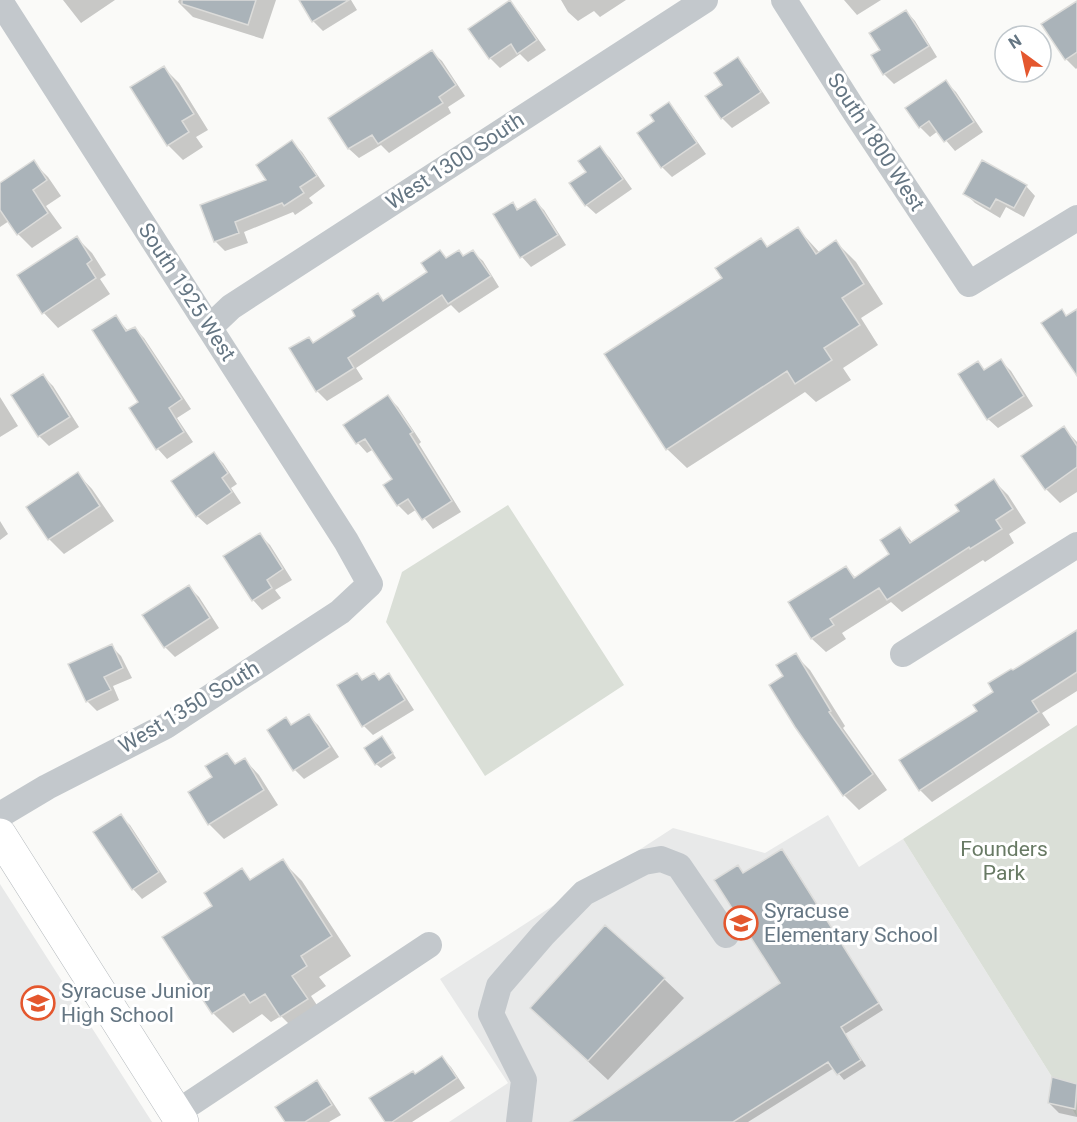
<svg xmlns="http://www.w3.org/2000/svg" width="1077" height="1122" font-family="Roboto,sans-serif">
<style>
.built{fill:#e8e9e9}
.green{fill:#dadfd7}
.shadow{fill:#0003}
.building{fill:#aab3b9;stroke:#dcdcda;stroke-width:1.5}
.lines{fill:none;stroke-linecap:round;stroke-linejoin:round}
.major-casing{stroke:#b5babe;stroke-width:34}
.minor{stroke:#c3c8cc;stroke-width:26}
.major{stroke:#fff;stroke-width:33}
.labels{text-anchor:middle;stroke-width:6;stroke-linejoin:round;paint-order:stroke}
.street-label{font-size:21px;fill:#657683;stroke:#fff}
.park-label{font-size:21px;fill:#687a64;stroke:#fff}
.poi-label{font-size:21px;fill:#657683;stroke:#fff;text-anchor:start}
</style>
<rect width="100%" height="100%" fill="#fafaf8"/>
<path class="built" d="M828 815 859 867 903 839 1077 1117V1122H449L508 1083 440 979 673 828 765 853Z
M0 884 152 1122H0Z"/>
<path class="green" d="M508 505 624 685 485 776 386 622 402 572Z
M1077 725V1117L903 839Z"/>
<path class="shadow" d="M63 0H115L81 23Z
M179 0H276L263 39 193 17 178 2Z
M301 0H351L357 10 323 31 313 21Z
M561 0H626L600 17 594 11 578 21 568 12Z
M844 0H881L857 15Z
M509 2 519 12 546 50 528 62 520 54 500 68 490 58Z
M1077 3V68L1076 69 1066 59Z
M906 11 915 21 937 57 894 84 884 74 882 50Z
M432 52 442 61 465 96 448 107 451 113 389 153 381 145 359 158 349 149 330 118Z
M738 59 747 69 770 103 732 128 722 118 707 96 724 85Z
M164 68 179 83 208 130 196 137 203 147 183 160 168 145Z
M946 82 956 92 983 132 955 151 938 131 930 137 920 127Z
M668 104 678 114 706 154 672 177 662 167 656 121Z
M292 142 302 152 325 186 309 198 313 203 295 215 293 212 244 232 248 243 225 251 216 242 202 206 269 180Z
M600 148 610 158 632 189 596 214 586 205 588 172Z
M33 162 48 177 61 196 46 206 62 228 32 248 18 234 9 221 0 227V185Z
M1026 186 1035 196 1024 217 1006 207 1000 218 975 203 965 193Z
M535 201 544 210 566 245 531 267 522 257 495 215 513 204 519 210Z
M798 229 820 253 836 242 856 262 883 304 861 318 878 345 843 368 851 380 816 402 805 392 687 468 667 449 724 278 761 240 769 248Z
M77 238 92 253 106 275 100 279 110 294 58 328 44 313Z
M440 252 447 259 464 257 473 252 483 261 499 287 459 313 451 305 356 368 363 379 327 401 317 391 314 344 358 317 378 295 385 302 429 272Z
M116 317 129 332 134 328 144 338 191 409 177 418 193 442 167 459 158 449Z
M1001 361 1011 371 1033 406 998 428 988 419 978 363 986 371Z
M43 376 53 386 79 427 49 446 39 436 13 395Z
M0 397 18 426 0 437Z
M388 397 398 407 421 442 419 444 461 512 433 529 417 509 408 515 398 505 395 480 374 449 367 453 358 443 345 425Z
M1064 428 1077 442V492L1060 503 1046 489Z
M214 454 223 463 237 484 231 488 241 503 207 525 197 516Z
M78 474 92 489 114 521 64 554 49 539Z
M994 481 1008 495 1026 523 1009 534 1014 543 985 562 983 560 902 612 891 602 842 633 846 639 826 652 812 639 790 603 846 568 856 578 891 555 900 529 913 543 961 511Z
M0 521 8 534 0 540Z
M260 535 270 545 292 580 275 590 281 598 262 610 253 600Z
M189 587 199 597 219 628 175 657 165 647Z
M1077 631V691L1042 713 1050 725 932 802 920 790 979 711 1013 672Z
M111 646 121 656 132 678 113 686 119 700 97 711 87 701Z
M795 655 810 670 845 726 843 728 887 790 859 810 844 795 785 677Z
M357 674 363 681 374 674 380 681 388 675 398 685 414 710 373 735 364 726Z
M309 716 318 725 339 757 304 779 295 770 286 719 292 726Z
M386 743 396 758 381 768 376 764Z
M227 754 237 765 245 760 259 775 278 805 224 839 209 824 214 778Z
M120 816 130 825 167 882 142 899 133 889Z
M782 851 787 856 883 1010 845 1034 866 1066 844 1080 834 1068 748 1122H573L782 983 738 867 745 874Z
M282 861 302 881 351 956 319 977 326 986 311 996 326 1019 301 1036 281 1016 271 1022 262 1014 233 1033 213 1013 164 938 214 906 242 870 252 881Z
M664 979 684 998 608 1080 551 1027Z
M442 1058 451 1067 465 1088 412 1122H386L415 1076Z
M317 1082 326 1092 341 1115 329 1122H287Z
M1076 1086 1077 1117 1059 1113 1049 1103Z"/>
<path class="building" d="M182 0H256L248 25 182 4Z
M299 0H349L312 22Z
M510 0 537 40 517 54 511 44 489 59 468 29Z
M1077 1V52L1065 60 1041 24Z
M906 10 929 46 883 75 871 55 880 50 869 33Z
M432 50 456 85 439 97 443 103 378 144 372 135 348 149 328 118Z
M738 57 761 92 721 119 705 96 722 85 714 73Z
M164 66 194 114 182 121 189 132 167 146 130 87Z
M946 80 974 122 944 142 929 121 919 128 905 108Z
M669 102 697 143 661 168 637 133 654 121 650 115Z
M292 140 317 176 300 187 304 193 284 206 282 203 235 222 239 233 214 242 200 205 266 180 256 165Z
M600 146 623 179 585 206 569 183 586 172 578 161Z
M34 160 47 180 33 190 48 213 17 235 0 210V183Z
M982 160 1027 185 1014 208 996 199 990 209 963 194Z
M535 199 558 235 520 258 493 214 513 202 517 210Z
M798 227 816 254 836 240 864 284 842 298 860 325 824 348 832 360 795 384 787 371 666 450 604 354 722 278 715 268 761 238 767 247Z
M77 236 92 260 87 264 96 278 42 314 17 275Z
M440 250 446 258 459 250 463 256 473 250 491 276 448 304 442 295 348 358 354 368 316 392 289 348 309 337 313 343 355 316 352 310 378 293 383 301 427 272 421 263Z
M1062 309 1066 316 1077 309V376L1041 323Z
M116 315 126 331 135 327 182 399 169 408 184 432 156 450 129 408 138 402 92 330Z
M1001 359 1024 396 987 420 958 374 978 361 984 370Z
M43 374 70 417 38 437 11 395Z
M388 395 413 432 410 434 452 501 422 520 408 499 397 506 383 485 392 479 365 439 356 444 343 425Z
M1064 426 1077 446V467L1045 490 1021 456Z
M214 452 228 473 222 478 232 492 196 517 171 481Z
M78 472 100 506 48 540 26 507Z
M994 479 1013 509 996 520 1002 529 970 549 969 547 887 600 879 588 830 619 834 625 811 639 788 602 846 566 854 578 889 554 880 540 900 527 910 543 959 511 955 505Z
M260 533 283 569 267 580 272 588 252 601 223 556Z
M189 585 210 618 164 648 142 615Z
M1077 630V672L1032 701 1039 712 919 791 899 760 977 711 973 705 993 692 988 683 1011 669 1013 670Z
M112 644 123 668 104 677 111 690 86 702 68 664Z
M796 653 831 711 829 712 873 774 843 796 795 727 769 685 783 676 776 665Z
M357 673 362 680 374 673 379 680 389 673 405 700 362 727 337 685Z
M309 714 330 747 293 771 267 730 286 717 291 725Z
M382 736 393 753 375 765 364 748Z
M227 753 235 764 245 758 264 790 208 825 188 792 212 777 205 766Z
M121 814 159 872 132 890 93 832Z
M782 849 879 1003 841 1027 861 1060 837 1075 828 1062 733 1122H570L780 983 714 880 738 865 743 873Z
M283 859 332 936 301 956 307 966 292 976 308 999 280 1017 265 994 250 1003 244 994 212 1014 162 937 212 906 204 893 242 868 250 880Z
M605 925 665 978 588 1061 530 1008Z
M442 1056 457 1078 392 1122H385L369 1098 413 1071 415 1074Z
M1052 1077 1077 1084 1075 1109 1048 1103Z
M317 1080 332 1105 305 1122H285L275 1107Z"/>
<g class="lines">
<g class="major-casing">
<path id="major" d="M0 835 182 1122"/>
</g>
<path class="minor" d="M784 0 855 112 969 284 1077 218
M0 1 346 541 370 584 340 612 166 726 47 787 0 815
M210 327 231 307 705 0
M903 654 1077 545
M176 1113 429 945
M519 1122 524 1080 491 1014 499 986 543 935 584 893 644 862 661 859 679 866 726 935"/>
<use href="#major" class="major"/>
</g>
<defs>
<g id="school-ring" transform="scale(1.725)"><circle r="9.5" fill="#fff" stroke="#e4572e" stroke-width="1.5"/><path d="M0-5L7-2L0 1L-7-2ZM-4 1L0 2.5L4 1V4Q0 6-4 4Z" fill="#e4572e"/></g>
</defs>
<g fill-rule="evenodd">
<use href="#school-ring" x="741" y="923"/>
<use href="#school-ring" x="38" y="1003"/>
</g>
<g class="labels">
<g class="street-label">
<text transform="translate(876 142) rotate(57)" y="7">South 1800 West</text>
<text transform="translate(455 161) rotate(-33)" y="7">West 1300 South</text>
<text transform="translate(187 292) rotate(57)" y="7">South 1925 West</text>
<text transform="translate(189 707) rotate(-31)" y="7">West 1350 South</text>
</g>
<g class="park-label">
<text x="1004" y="856">Founders<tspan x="1004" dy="24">Park</tspan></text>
</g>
<g class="poi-label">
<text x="764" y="918">Syracuse<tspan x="764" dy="24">Elementary School</tspan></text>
<text x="61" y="998">Syracuse Junior<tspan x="61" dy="24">High School</tspan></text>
</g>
</g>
<g transform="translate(1023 54) rotate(327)"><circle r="28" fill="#ffffff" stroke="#c1c8cd" stroke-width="1.5"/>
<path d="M0-4.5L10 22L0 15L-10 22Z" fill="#e4572e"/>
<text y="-9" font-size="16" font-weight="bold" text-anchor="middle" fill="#657683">N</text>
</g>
</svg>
